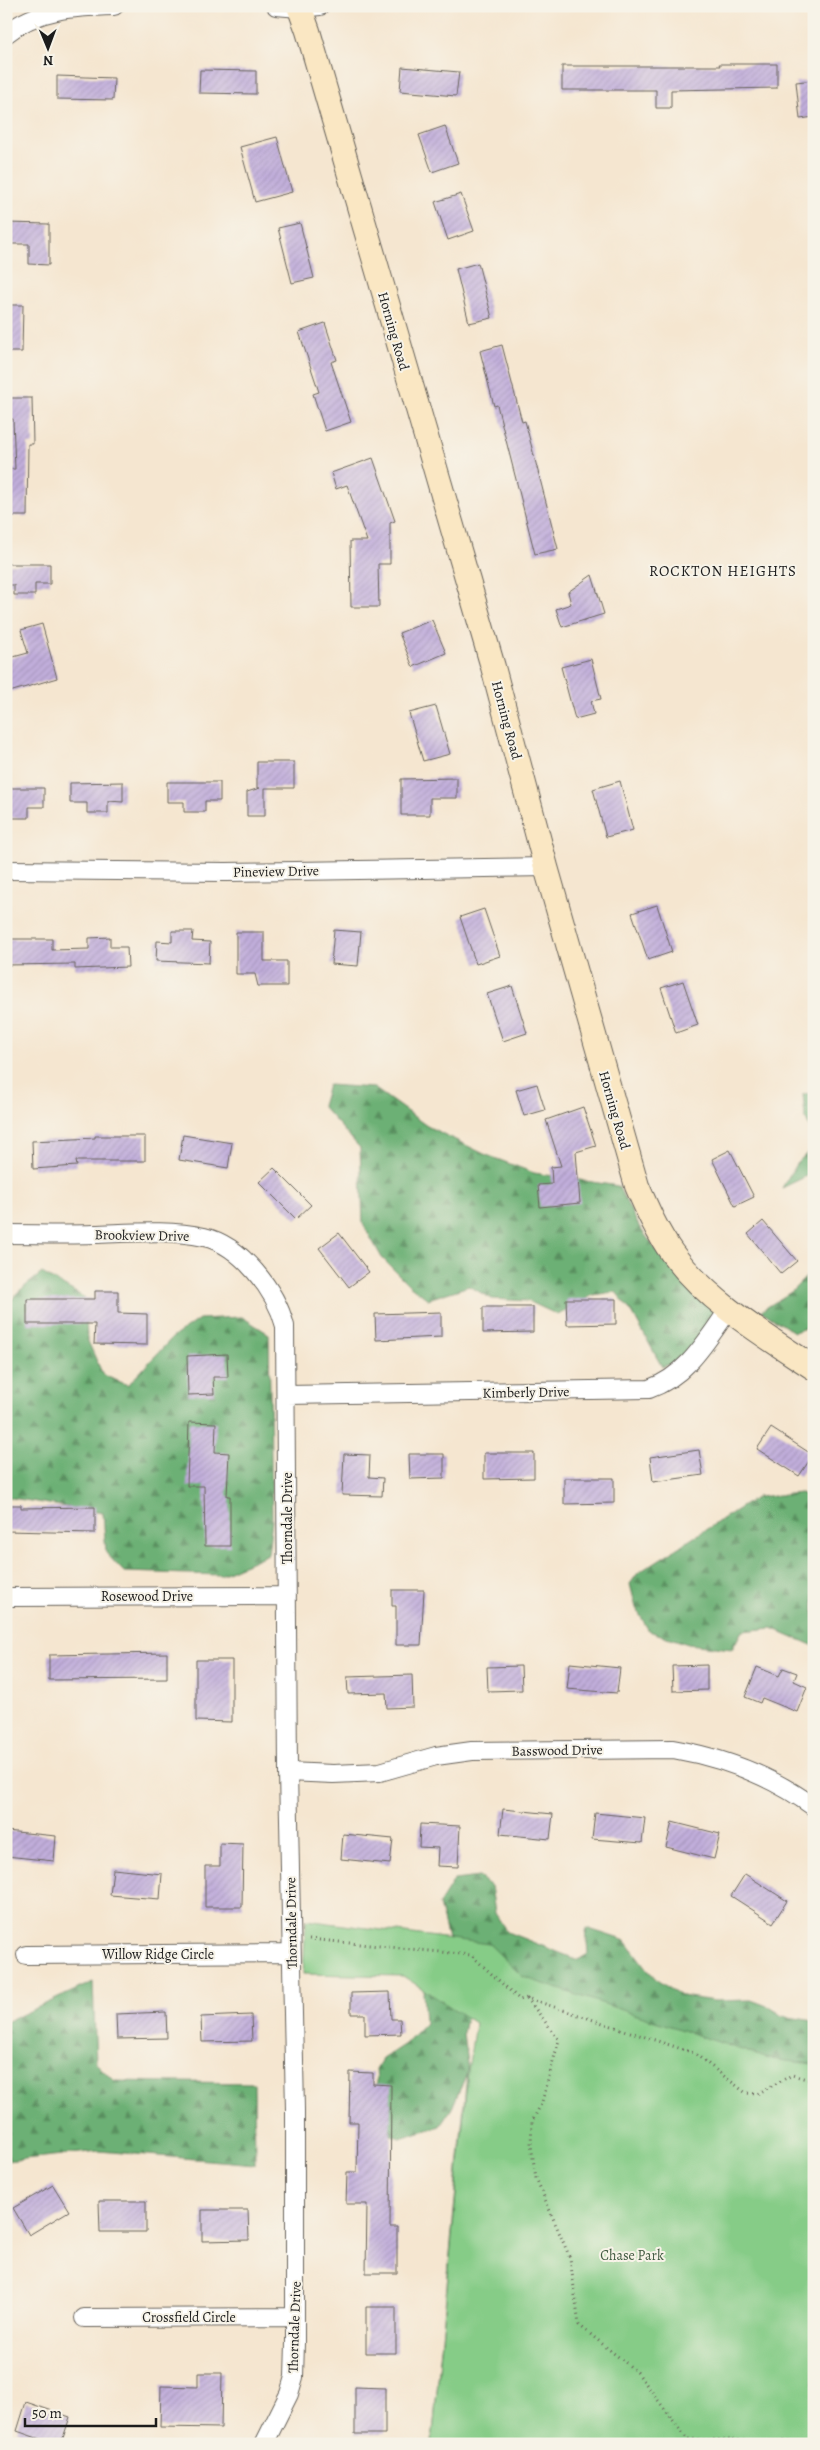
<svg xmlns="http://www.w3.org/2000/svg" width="820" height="2450" font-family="Alegreya,serif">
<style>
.forest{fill:url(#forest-firs);stroke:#446648}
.park{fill:#86cc87;stroke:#517452}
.building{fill:url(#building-hatch)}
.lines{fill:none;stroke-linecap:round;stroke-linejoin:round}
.street-casing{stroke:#68635b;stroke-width:20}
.secondary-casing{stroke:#68635b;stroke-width:26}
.path{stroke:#68635b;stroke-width:3;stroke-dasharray:1 4;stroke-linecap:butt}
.street{stroke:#fff;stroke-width:18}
.secondary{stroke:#fae7c3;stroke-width:24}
.labels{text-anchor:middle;stroke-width:4;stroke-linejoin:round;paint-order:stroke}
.street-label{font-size:14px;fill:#1c1c1c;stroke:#f7f3e8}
.park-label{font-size:14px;fill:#415a41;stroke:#f7f3e8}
.neighbourhood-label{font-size:15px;letter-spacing:1px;fill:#1c1c1c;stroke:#f7f3e8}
</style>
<defs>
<pattern id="forest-firs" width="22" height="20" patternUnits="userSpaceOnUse" patternTransform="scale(1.25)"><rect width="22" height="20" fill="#6cb074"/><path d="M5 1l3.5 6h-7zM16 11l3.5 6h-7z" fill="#588e5e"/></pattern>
<pattern id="building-hatch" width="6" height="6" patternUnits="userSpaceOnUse" patternTransform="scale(1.25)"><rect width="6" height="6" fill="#c1aedb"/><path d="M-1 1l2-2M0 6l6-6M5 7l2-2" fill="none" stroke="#a595bb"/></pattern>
</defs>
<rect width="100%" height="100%" fill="#f7f3e8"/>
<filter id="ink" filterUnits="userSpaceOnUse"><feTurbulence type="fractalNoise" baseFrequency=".02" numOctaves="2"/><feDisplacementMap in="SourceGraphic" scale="10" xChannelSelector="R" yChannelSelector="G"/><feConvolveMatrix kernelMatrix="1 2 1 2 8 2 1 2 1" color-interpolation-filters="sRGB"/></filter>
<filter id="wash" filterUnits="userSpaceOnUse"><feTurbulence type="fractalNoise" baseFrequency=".0096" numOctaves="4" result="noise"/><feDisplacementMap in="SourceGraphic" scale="20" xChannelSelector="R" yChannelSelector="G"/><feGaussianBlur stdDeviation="1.12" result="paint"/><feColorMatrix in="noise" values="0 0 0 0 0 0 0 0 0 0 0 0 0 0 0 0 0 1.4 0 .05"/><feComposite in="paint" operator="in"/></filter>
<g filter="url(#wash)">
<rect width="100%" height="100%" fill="#f5e6d0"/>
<path class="forest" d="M328 1085 374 1088 427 1126 484 1154 534 1173 618 1186 640 1228 670 1268 715 1308 696 1355 662 1367 633 1314 616 1292 593 1295 558 1315 528 1301 492 1299 469 1286 428 1299 409 1285 382 1258 363 1224 360 1148 322 1106Z
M814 1093V1138L805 1117 803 1094Z
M814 1146V1180L807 1176 782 1188 796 1164Z
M814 1269V1325L794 1332 761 1311 791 1292Z
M42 1273 85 1298 87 1339 103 1375 128 1385 172 1338 199 1319 242 1317 269 1334 272 1520 268 1554 221 1575 124 1572 106 1553 103 1513 6 1497V1307L18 1292Z
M801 1493 814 1500V1646L772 1628 742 1631 732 1649 688 1644 649 1631 636 1608 630 1584 638 1573 757 1497Z
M479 1877 491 1886 495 1913 507 1932 578 1960 588 1954 586 1928 626 1941 646 1968 658 1981 682 1996 714 2001 751 2000 770 2007 782 2016 814 2021V2065L749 2069 471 1993 463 2033 468 2071 814 2444H432L467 2073 452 2108 440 2126 400 2138 380 2131 376 2069 382 2059 405 2044 425 2023 423 1992 447 1957 448 1939 439 1904 454 1880Z
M93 1982 96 2063 114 2081 254 2083 255 2164 99 2151 6 2161V2022Z"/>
<path class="park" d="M306 1920 489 1944 523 1977 769 2059 814 2064V2444H432L468 2071 475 2023 403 1976 303 1974Z"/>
<g id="blocks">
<path class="building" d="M719 64H777V88L671 90V108H656V90H562V66H720Z
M402 67 459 72 456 96 400 91Z
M200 70 256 71V94L199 93Z
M57 76 114 78 113 100 57 99Z
M814 80V117L800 119 796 82Z
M445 126 458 163 432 172 419 135Z
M277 137 292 192 255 202 240 147Z
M461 194 474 231 448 240 435 202Z
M6 223 49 224V265L29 264V244H6Z
M300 223 314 278 292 283 278 228Z
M478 263 492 318 469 323 456 269Z
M6 305H23L22 352H6Z
M325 323 337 360 331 362 351 422 325 431 313 394 319 392 299 332Z
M502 345 522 422 525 421 558 549 535 554 497 405 494 406 480 351Z
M6 398H32L33 444H28L27 516H6V469H15L13 419H6Z
M373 458 395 521 390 523V564H378L379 607H351L350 541H367L347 485 336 489 331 473Z
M6 564H50V584H35V595H14V585H6Z
M592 575 604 614 562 627 556 609 571 604 568 592Z
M432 620 446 653 413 667 399 633Z
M42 624 57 678 6 693V659L28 653 21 630Z
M591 659 601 699 591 701 594 714 575 719 561 667Z
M436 706 450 754 423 761 409 713Z
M257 762H294V788H265V816H247V792L260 788H257Z
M457 778V798H430V815H401V779Z
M620 781 633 830 606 837 593 789Z
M123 782V802L108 801V813H87V803H70V783Z
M167 782H220V801H205V812H184V802H167Z
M6 788H44V807H29V818H8Z
M657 905 672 952 648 960 632 913Z
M484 909 500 956 476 964 460 917Z
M334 930 361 932 358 966 331 964Z
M172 931H193L192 941 210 942 209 963 156 961 157 941 172 942Z
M236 932H264V961H287V986H258L255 974H236Z
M110 937V947H127L128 967 75 969V964L6 965V939H52V950L89 949V938Z
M683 981 698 1025 676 1033 661 988Z
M512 986 527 1033 503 1041 487 994Z
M537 1084 545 1110 524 1116 516 1090Z
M583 1107 596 1146 576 1152 580 1203 540 1207 538 1185 552 1184 551 1167 561 1166 546 1120Z
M183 1135 232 1143 228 1168 179 1160Z
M95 1136H145V1161H76L77 1166 33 1169 32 1141 95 1138Z
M730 1150 754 1197 735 1206 712 1159Z
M274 1168 311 1205 296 1219 259 1182Z
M763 1221 797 1261 781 1274 748 1234Z
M339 1233 369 1272 349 1287 319 1248Z
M95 1291H118V1313L147 1314V1345L94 1344 95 1324H27V1299H95Z
M566 1299H616V1324L567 1325Z
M483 1307H533V1332L483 1333Z
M441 1312V1337L376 1340 375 1314Z
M227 1354 228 1377H213L214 1394 188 1395 187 1356Z
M189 1422 216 1423 215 1452 229 1453 227 1496H230V1546H205L204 1486H187Z
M771 1428 813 1455 799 1476 757 1449Z
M699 1450 703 1475 653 1482 650 1457Z
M484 1453H534V1478L484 1479Z
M344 1454 370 1455 369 1477 383 1478 382 1496 342 1495Z
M409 1454H444V1478L410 1479Z
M564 1478H614V1503L564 1504Z
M6 1505H21V1508L95 1507V1533L6 1531Z
M392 1590H424L421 1645H396V1606H392Z
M167 1653V1679L49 1680V1655Z
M196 1660H232V1722L196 1721Z
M570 1663 620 1668 617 1693 567 1689Z
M707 1665V1690L673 1691 672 1666Z
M521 1666 522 1690 488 1691 487 1667Z
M757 1667 779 1676 783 1668 797 1673 794 1681 807 1687 797 1712 762 1698 760 1703 745 1697Z
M412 1675 413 1707 387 1708 386 1693 348 1694 347 1677Z
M503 1809 553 1814 550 1839 500 1834Z
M595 1813 645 1818 642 1843 592 1839Z
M672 1822 720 1834 714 1859 666 1847Z
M420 1824 460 1826 458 1867 437 1866 438 1848 419 1847Z
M6 1831 56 1836 54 1861 6 1856Z
M343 1834 393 1839 390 1864 341 1859Z
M220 1843 243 1844 242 1907H205V1866H220Z
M113 1869 162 1874 160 1899 110 1895Z
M745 1874 787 1901 773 1923 731 1896Z
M390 1992 391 2019H400L401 2034 365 2035V2014H351V1993Z
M166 2012 167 2038 117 2039 116 2014Z
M251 2015 252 2041 202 2042 201 2017Z
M350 2072 373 2073V2084L391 2085 390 2227H397V2273H366L367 2204H346L347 2172H357L358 2122H349Z
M53 2185 69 2211 29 2235 13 2208Z
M99 2201H146V2232H100Z
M202 2210H248L249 2240 202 2241Z
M366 2307H396V2353H366Z
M198 2373H222L221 2428 160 2427 161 2386 198 2387Z
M355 2387 385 2388V2434H355Z
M26 2402 70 2417 61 2444H54L17 2431Z"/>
</g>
</g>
<g filter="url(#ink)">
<use href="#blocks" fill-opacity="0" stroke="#68635b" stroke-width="1"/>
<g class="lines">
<g class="street-casing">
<path id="street" d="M276 6 299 8 320 6
M6 34C38 8 76 7 114 6
M6 870 226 872 546 867
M6 1234C35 1234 65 1235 94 1234 129 1233 169 1229 204 1237 241 1245 276 1291 285 1326L288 1772 295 2110V2343L294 2377 289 2394 264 2444
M287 1395 649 1389C687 1376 707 1340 729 1309
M6 1597 287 1596
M288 1772 333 1774 380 1772 436 1756 472 1751 673 1749C724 1758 772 1776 814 1807
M26 1955 291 1953
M84 2318 294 2317"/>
</g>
<g class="secondary-casing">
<path id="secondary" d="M299 6 308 31 493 667 546 867 637 1186C647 1209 657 1232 672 1253 708 1302 764 1335 814 1368"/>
</g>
<path class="path" d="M309 1939 471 1955 520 2000 527 1998 694 2053 746 2093 757 2094 792 2075 814 2081
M527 1998 559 2040 542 2102 532 2122 531 2145 536 2178 570 2258 579 2325 637 2372 687 2439 814 2442"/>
<use href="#street" class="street"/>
<use href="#secondary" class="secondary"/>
</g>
</g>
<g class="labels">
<g class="street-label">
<text transform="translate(394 331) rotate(74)" y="5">Horning Road</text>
<text transform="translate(507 720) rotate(75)" y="5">Horning Road</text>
<text transform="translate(276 871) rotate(-1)" y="5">Pineview Drive</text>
<text transform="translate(615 1110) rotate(74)" y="5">Horning Road</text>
<text transform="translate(142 1235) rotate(1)" y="5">Brookview Drive</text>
<text transform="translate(526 1392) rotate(-1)" y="5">Kimberly Drive</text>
<text transform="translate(287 1518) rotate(-90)" y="5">Thorndale Drive</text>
<text x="147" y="1601">Rosewood Drive</text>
<text transform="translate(557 1750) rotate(-1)" y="5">Basswood Drive</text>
<text transform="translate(291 1923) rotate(-91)" y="5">Thorndale Drive</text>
<text x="158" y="1959">Willow Ridge Circle</text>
<text x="189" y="2322">Crossfield Circle</text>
<text transform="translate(294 2327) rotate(-88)" y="5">Thorndale Drive</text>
</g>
<g class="park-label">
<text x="632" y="2260">Chase Park</text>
</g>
<g class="neighbourhood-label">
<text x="723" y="576">ROCKTON HEIGHTS</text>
</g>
</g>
<rect width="820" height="2450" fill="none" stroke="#f7f3e8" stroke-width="25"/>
<g transform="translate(48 48) rotate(179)" stroke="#f7f3e8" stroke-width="4" paint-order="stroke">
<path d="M0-4L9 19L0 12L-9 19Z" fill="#1c1c1c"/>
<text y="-8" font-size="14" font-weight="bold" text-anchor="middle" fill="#1c1c1c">N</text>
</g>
<path d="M25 2418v8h131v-8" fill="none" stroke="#1c1c1c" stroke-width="2.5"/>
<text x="32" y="2418" font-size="15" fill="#1c1c1c" stroke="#f7f3e8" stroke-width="4" paint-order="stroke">50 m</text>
</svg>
